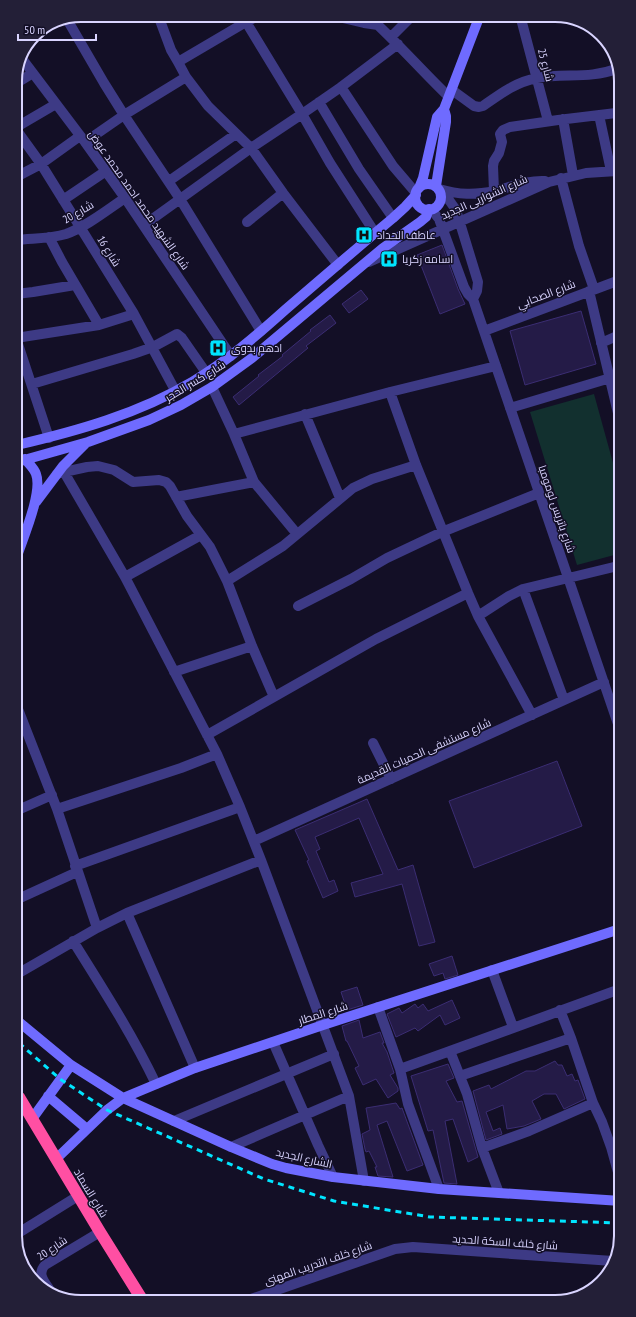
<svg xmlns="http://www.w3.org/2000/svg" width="636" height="1317" font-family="'PT Sans Narrow',Cairo,sans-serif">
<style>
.green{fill:#12302f}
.building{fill:#241b47;stroke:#3b2d73}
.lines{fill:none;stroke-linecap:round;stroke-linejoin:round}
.street{stroke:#3d3a85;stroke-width:10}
.secondary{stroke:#6f6bff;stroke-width:10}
.highway{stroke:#ff4fa3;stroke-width:12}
.rail{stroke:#00e5ff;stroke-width:3;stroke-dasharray:6 5;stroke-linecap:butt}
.labels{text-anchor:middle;stroke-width:3;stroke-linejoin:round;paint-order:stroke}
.street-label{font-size:11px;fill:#d9d4ff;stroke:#130f26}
.poi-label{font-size:11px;fill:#d9d4ff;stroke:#130f26;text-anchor:start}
.rim{fill:none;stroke:#d9d4ff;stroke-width:2}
</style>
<rect width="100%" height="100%" fill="#130f26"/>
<path class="green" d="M594 394 618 481V554L577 565 530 412Z"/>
<path class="building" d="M442 245 458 289 465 304 440 314 417 255Z
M361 290 368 299 349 313 342 304Z
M581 311 596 364 525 385 510 331Z
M330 315 336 323 306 346 308 348 239 405 233 397 259 376 258 375 283 356 282 355 311 331 310 330Z
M557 761 582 826 474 868 449 801Z
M367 799 398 870 413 865 435 942 419 946 402 884 355 897 351 883 383 874 359 818 315 837 320 849 316 851 329 882 334 880 338 891 323 898 307 861 309 860 295 830Z
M452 956 458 975 445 979 443 973 434 976 429 964Z
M357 987 363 1005 347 1010 341 992Z
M452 1000 460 1018 445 1025 440 1015 418 1031 415 1028 396 1037 387 1014 399 1008 402 1013 415 1004 418 1008 423 1004 428 1011Z
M359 1020 363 1038 380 1032 384 1043H382L387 1052 394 1073 390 1075 398 1088V1091L388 1098 376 1079 363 1085 355 1068 359 1066 347 1041H346L342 1026Z
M555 1061 558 1065H562L567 1076 572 1074 575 1081 578 1080 585 1099 564 1109 556 1094H544L532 1101 541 1119 524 1126 507 1129 503 1105 486 1112 493 1131 500 1128 502 1134 486 1140 473 1091 489 1085 491 1089 526 1071H535Z
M448 1064 454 1078 446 1081 457 1102 462 1101 478 1157 468 1162 453 1119 445 1121 457 1184 444 1183 433 1130 428 1131 411 1076Z
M396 1103 400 1109 402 1108 423 1165 407 1171 387 1121 377 1125 393 1177 378 1176 375 1167H377L369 1151 366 1152 365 1149 362 1134 370 1130 366 1108Z"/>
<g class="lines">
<path class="street" d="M158 15 171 50 178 62
M242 15 246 22 178 62 186 77 208 106 251 148 283 193 338 265
M330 15 364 23 378 25
M367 15C396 41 421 70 449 97
M520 15 548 121
M68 21 104 83 124 115 186 77
M391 37 413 15
M23 60 85 142 125 198 231 356
M15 84 33 73
M341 87 393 166 416 193
M452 90 474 106 479 107 483 106C500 94 516 82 537 78 564 73 590 79 616 69
M319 102 359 169 393 218
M599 115 611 171
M563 119 573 175
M15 128 41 164 134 314 176 392
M15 128 56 104
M85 142 124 115 180 199 261 331
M16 177 41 164 80 136
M561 178 579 246 594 289
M169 181 236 134
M439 189C459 195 475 195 495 191 511 187 528 180 545 181
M494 191 493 166 494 161 499 153 502 142 500 134 503 130 510 127 558 120 616 113
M441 195 449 200 456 210 478 282 477 291 473 299
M63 200 106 171
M431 209 439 219 464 287 468 294 473 299 619 727
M247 222 283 193
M144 225 251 148 302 114 246 22 260 15
M375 233 330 163 302 114 341 87 398 44
M49 237 62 262 99 325
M16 240C32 238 50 239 66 234 86 227 107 210 125 198
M369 262 549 182 586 173 617 171
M589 291 618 413
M16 294 33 292 75 285
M484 331 617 281
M601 343 617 336
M32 384 133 354 153 347 177 334 182 338 207 374
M212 387 234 434 254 482 297 534
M390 392 416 465 468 593 478 616 532 715
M510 408 617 376
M305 414 340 498
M234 434 390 392 496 366
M49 438 16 338 99 325 134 314
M64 472 87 467 98 466 114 470 133 482 159 480 166 482 170 486 187 516 210 547 227 581 252 646 274 697
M57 474 64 472 125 577 217 754 240 807 261 860 349 1096 364 1181
M176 497 254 482
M125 577 201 535
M227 581 283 546 353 488 372 479 416 465
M523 589 564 700
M298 606 351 579 387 558 442 532 539 493
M478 616 509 596 523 589 618 566
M174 672 252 646
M18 709 57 809 97 928
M207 735 376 639 468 593
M373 743 391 779
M57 809 181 768 217 754
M18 810 52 795
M254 841 604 682
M75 866 240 807
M18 899 77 872
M127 913 195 1068
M73 941C103 989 132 1034 156 1084
M492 970 513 1027
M19 973 97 928 127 913 261 860
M616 990 620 1001
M378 1007 400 1069 408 1104 439 1189
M560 1010 571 1038 593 1103 602 1122 611 1147 621 1183
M273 1042 318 1145 333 1177
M400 1069 450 1051
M460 1076 571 1038
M174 1121 334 1054
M231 1147 349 1096
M611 1147 621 1143
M482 1148 529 1131 593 1103
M499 1193 482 1148 467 1094 450 1051 620 989
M20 1232 78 1196
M51 1292C46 1283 36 1275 45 1265L100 1232
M248 1300 395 1249 413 1247 613 1261"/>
<path class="secondary" d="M415 197a13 13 0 1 1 26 0a13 13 0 1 1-26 0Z
M436 186 446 122V116L444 109
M419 188 423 178 437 117 444 109 480 15
M17 445C77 431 138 414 192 382 226 362 256 336 285 310 321 279 357 248 393 218L405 207 416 195
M17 462 88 442 149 420 181 405 212 387 252 358 383 248 420 222 426 217 429 209
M36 502 63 466 85 444
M17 556C23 538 43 492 36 474 34 468 29 464 25 459
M19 1022 71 1065 123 1098 231 1147 272 1164 286 1168 333 1177 439 1189 621 1201
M48 1096 87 1129
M32 1119 71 1065
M56 1159 107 1110 123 1098 195 1068 323 1025 620 929"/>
<path class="highway" d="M19 1097 100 1232 143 1301"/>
<path class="rail" d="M19 1043 60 1079 107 1110 264 1179 334 1201 430 1217 621 1223"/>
</g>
<defs>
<g id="hospital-square" transform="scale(0.9)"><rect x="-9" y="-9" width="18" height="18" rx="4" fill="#00e5ff" stroke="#130f26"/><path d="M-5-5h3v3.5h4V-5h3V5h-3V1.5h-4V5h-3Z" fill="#111"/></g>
</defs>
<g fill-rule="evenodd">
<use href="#hospital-square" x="364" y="235"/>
<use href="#hospital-square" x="389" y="259"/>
<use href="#hospital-square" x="218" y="348"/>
</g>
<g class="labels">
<g class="street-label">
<text transform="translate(546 65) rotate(75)" y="4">شارع 25</text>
<text transform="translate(484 197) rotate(-24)" y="4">شارع الشواربى الجديد</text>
<text transform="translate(139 200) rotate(55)" y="4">شارع الشهيد محمد احمد محمد عوض</text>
<text transform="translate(78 212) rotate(-30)" y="4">شارع 20</text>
<text transform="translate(109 251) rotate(58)" y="4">شارع 16</text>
<text transform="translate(546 294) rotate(-21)" y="4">شارع الصحابي</text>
<text transform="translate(195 381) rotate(-31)" y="4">شارع كسر الحجر</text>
<text transform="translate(557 509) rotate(71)" y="4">شارع باتريس لومومبا</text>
<text transform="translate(424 751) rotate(-24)" y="4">شارع مستشفى الحميات القديمة</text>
<text transform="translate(323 1013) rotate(-18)" y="4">شارع المطار</text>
<text transform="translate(304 1158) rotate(13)" y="4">الشارع الجديد</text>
<text transform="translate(91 1193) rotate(59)" y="4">شارع السماد</text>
<text transform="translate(505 1242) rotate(4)" y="4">شارع خلف السكة الحديد</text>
<text transform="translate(52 1248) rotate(-34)" y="4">شارع 20</text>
<text transform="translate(318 1263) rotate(-19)" y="4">شارع خلف التدريب المهنى</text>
</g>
<g class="poi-label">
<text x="377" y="239">عاطف الحداد</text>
<text x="402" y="263">اسامه زكريا</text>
<text x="231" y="352">ادهم بدوى</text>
</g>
</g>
<path d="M0 0H636V1317H0ZM81 22H555A59 59 0 0 1 614 81V1236A59 59 0 0 1 555 1295H81A59 59 0 0 1 22 1236V81A59 59 0 0 1 81 22Z" fill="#231f37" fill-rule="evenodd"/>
<path class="rim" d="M81 22H555A59 59 0 0 1 614 81V1236A59 59 0 0 1 555 1295H81A59 59 0 0 1 22 1236V81A59 59 0 0 1 81 22Z"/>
<path d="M18 34v6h78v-6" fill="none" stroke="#d9d4ff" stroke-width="2"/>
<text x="24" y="34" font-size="12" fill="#d9d4ff" stroke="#130f26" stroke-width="3" paint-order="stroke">50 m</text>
</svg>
